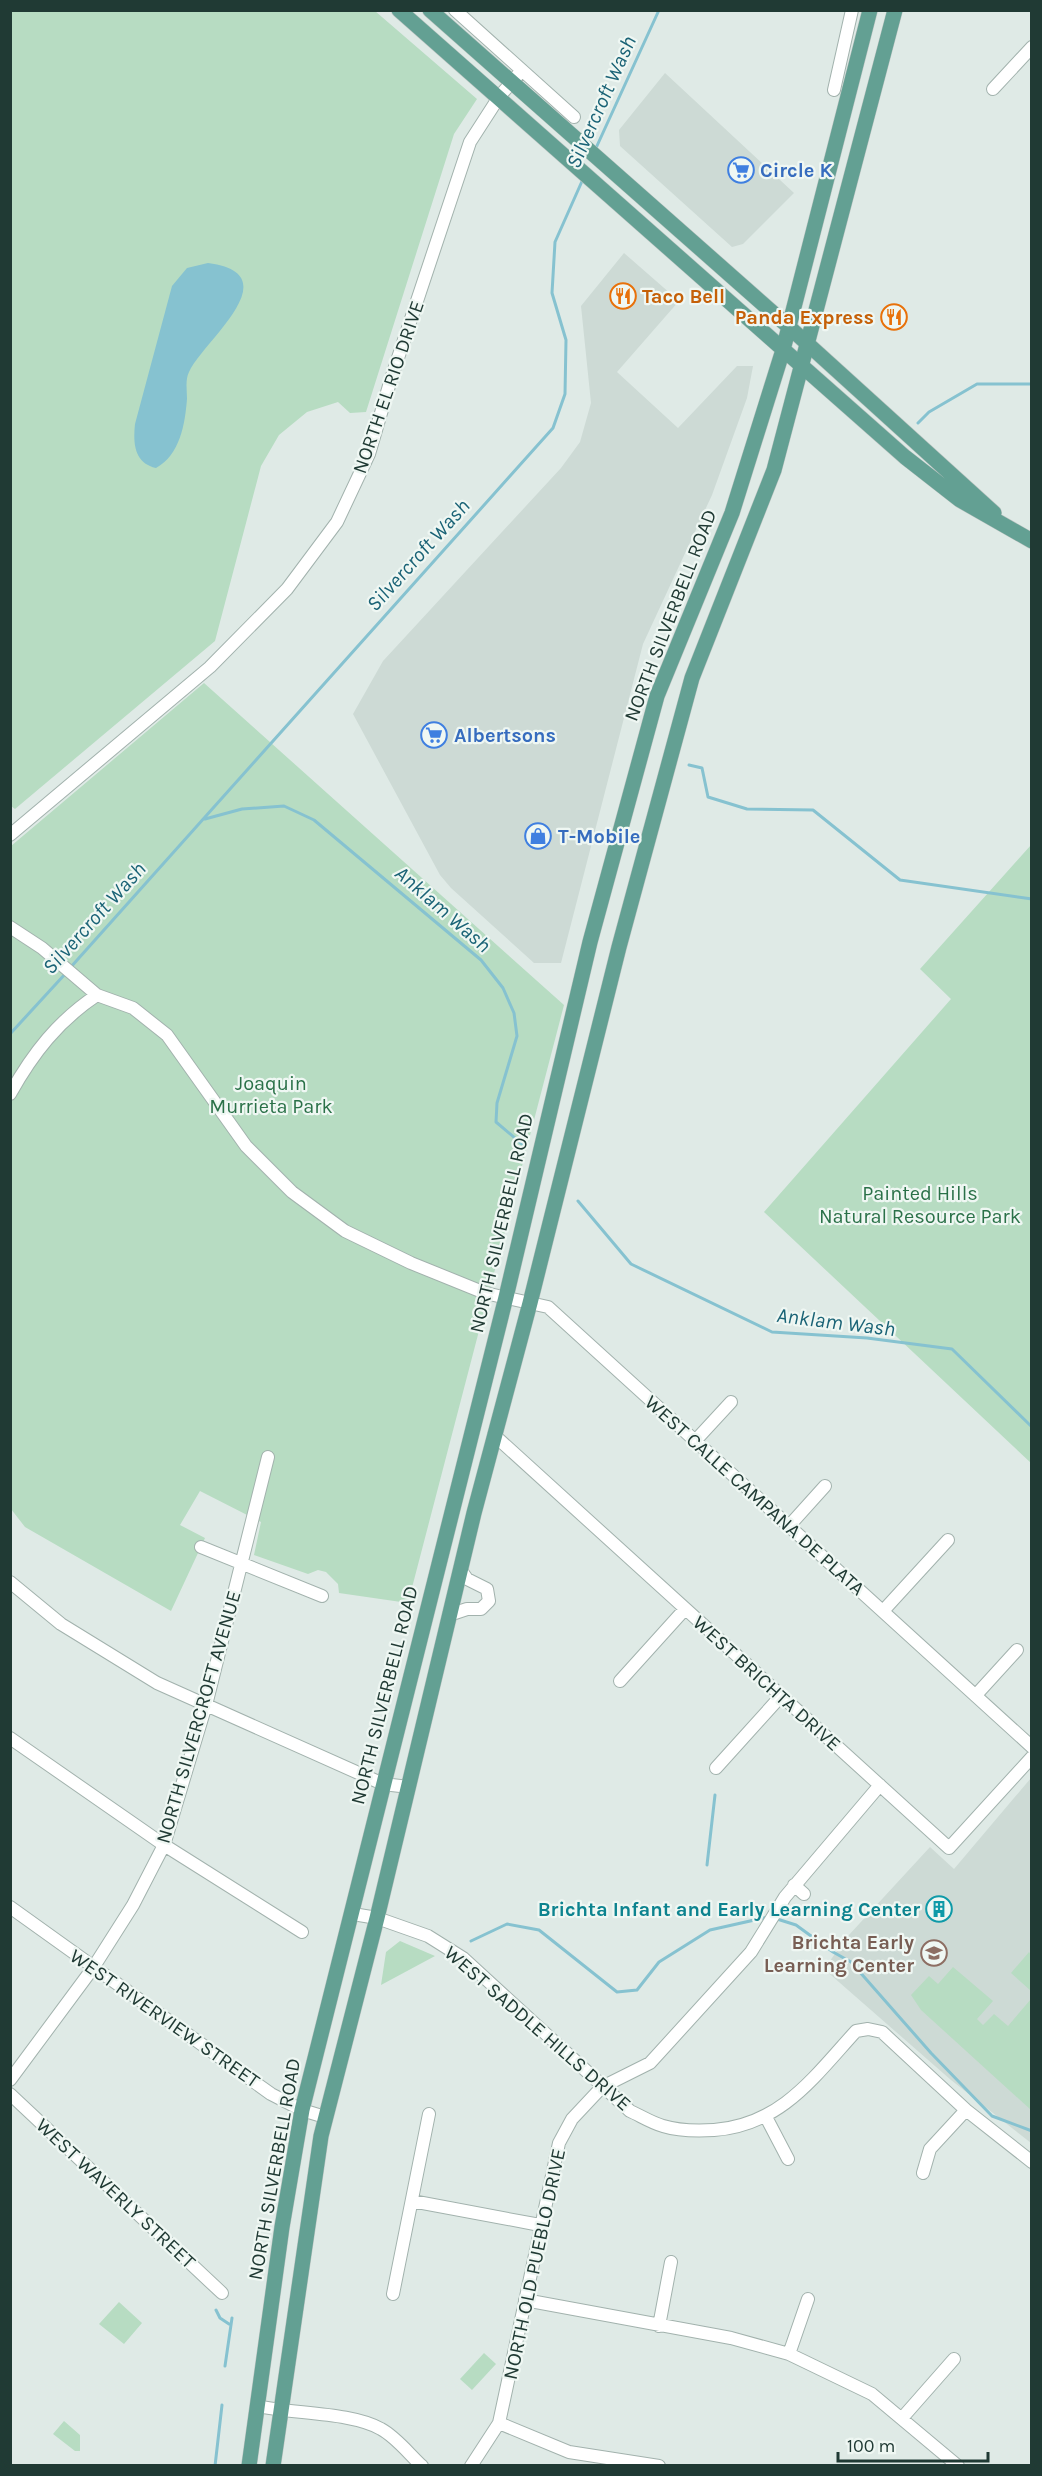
<svg xmlns="http://www.w3.org/2000/svg" width="1042" height="2476" font-family="Karla,sans-serif">
<style>
.built{fill:#cddad5}
.green{fill:#b7dcc2}
.water{fill:#86c2d0}
.lines{fill:none;stroke-linecap:round;stroke-linejoin:round}
.stream{stroke:#86c2d0;stroke-width:3}
.minor-casing{stroke:#a2b2ad;stroke-width:14}
.major-casing{stroke:#bcc4c2;stroke-width:16}
.minor{stroke:#fff;stroke-width:12}
.major{stroke:#63a093;stroke-width:15}
.labels{text-anchor:middle;stroke-width:4.5;stroke-linejoin:round;paint-order:stroke}
.shop-label{font-size:20px;font-weight:bold;fill:#366cbe;stroke:#eff7f3;text-anchor:start}
.food-label{font-size:20px;font-weight:bold;fill:#c56008;stroke:#eff7f3;text-anchor:start}
.street-label{font-size:20px;fill:#203a34;stroke:#eff7f3}
.park-label{font-size:20px;fill:#2a7148;stroke:#eff7f3}
.culture-label{font-size:20px;font-weight:bold;fill:#0d838f;stroke:#eff7f3;text-anchor:end}
.education-label{font-size:20px;font-weight:bold;fill:#785e54;stroke:#eff7f3;text-anchor:end}
.water-label{font-size:21px;font-style:italic;fill:#1a6376;stroke:#eff7f3}
</style>
<rect width="100%" height="100%" fill="#dfeae6"/>
<path class="built" d="M665 73 794 193 743 244 732 247 620 146 619 130Z
M624 253 679 301 617 372 678 428 737 366H753L747 398 712 495 643 644 561 963H534L451 888 440 875 353 714 383 661 561 468 580 442 591 403 581 306Z
M1031 1778V2143L951 2080 824 1969 848 1936 930 1847 954 1869Z"/>
<path class="green" d="M11 11H375L477 99 454 134 366 412 350 413 338 402 307 412 279 435 261 466 215 641 15 809 11 806Z
M204 683 564 1005 408 1603 339 1593 338 1584 326 1572 318 1570 308 1574 254 1555 261 1522 200 1491 180 1525 205 1538 171 1611 25 1527 11 1509V846Z
M1031 845V1463L764 1212 951 999 920 969Z
M400 1941 435 1956 381 1985 386 1952Z
M1029 1952 1031 1955V1991L1011 1973Z
M953 1967 993 2001 977 2019 983 2025 994 2014 1008 2026 1031 1999V2110L921 2010 911 1995 929 1976 938 1984Z
M119 2302 142 2323 124 2344 99 2324Z
M484 2353 496 2364 472 2390 460 2379Z
M64 2421 80 2435V2451H75L53 2434Z"/>
<path class="water" d="M208 263C292 274 202 342 189 372 185 380 187 390 187 399 185 424 180 455 156 468 134 463 133 443 135 424L172 286 187 268Z"/>
<g class="lines">
<path class="stream" d="M596 148 659 10
M918 423 929 412 977 384H1032
M689 765 702 768 708 797 747 809 813 810 900 880 1032 899
M205 819 242 809 284 806 314 820 481 960 503 988 514 1013 517 1036 497 1103 496 1122 522 1144
M70 968 553 428 565 394 566 340 552 293 555 242 583 179
M10 1034 66 973
M578 1201 631 1264 772 1332 867 1338 952 1349 1032 1427
M707 1865 715 1795
M777 1919 796 1925 833 1952 851 1962 931 2053 992 2116 1032 2131
M471 1941 507 1924 539 1930 617 1992 637 1990 659 1962 710 1930 768 1917
M216 2310 220 2318 229 2324
M225 2366 232 2318
M215 2466 222 2405"/>
<g class="minor-casing">
<path id="minor" d="M455 10 574 117
M993 89 1032 47
M834 90 852 10
M10 835 210 667 287 589 337 522 369 454 391 379 470 142 499 97 522 70
M10 927 42 948 97 995 133 1008 167 1035 246 1146 292 1192 345 1231 411 1263 485 1293 548 1307 1032 1747
M10 1094C33 1053 58 1021 97 995
M494 1435 949 1848 1032 1757
M695 1441 731 1402
M789 1526 825 1486
M201 1547 322 1596
M10 1582 61 1624 157 1683 383 1784 409 1787
M883 1611 948 1540
M449 1615 467 1609H481L489 1601 487 1589 467 1579 460 1569
M620 1681 685 1609
M976 1695 1017 1650
M10 1738 164 1845 302 1932
M716 1768 781 1696
M794 1885 804 1894
M10 1907 271 2094 302 2110 325 2117
M353 1914 377 1918 428 1936 463 1958 630 2111C641 2116 652 2123 663 2126 679 2131 697 2131 714 2130 781 2125 814 2077 856 2031L868 2029 882 2032 966 2110 1032 2162
M10 2080 93 1968 133 1905 164 1845 206 1705 268 1457
M10 2094 222 2293
M766 2117 788 2159
M923 2173 930 2149 966 2110
M412 2201 540 2225
M393 2294 429 2114
M525 2300 731 2338 789 2354 872 2394 958 2466
M659 2326 671 2262
M789 2354 808 2299
M258 2406C292 2414 352 2412 381 2429 396 2437 409 2454 422 2466
M903 2417 954 2359
M499 2423 569 2452 659 2466
M471 2466 499 2423 559 2143 572 2119 602 2087 650 2063 751 1952 785 1897 880 1785"/>
</g>
<g class="major-casing">
<path id="major" d="M399 10 905 457 960 500 1032 541
M430 10 789 327 994 513
M249 2466 282 2227 302 2110 506 1297 590 942 657 696 732 513 783 350 870 10
M273 2466 321 2136 377 1918 474 1513 530 1303 619 947 692 678 774 470 895 10"/>
</g>
<use href="#minor" class="minor"/>
<use href="#major" class="major"/>
</g>
<defs>
<g id="supermarket-ring" transform="scale(1.35)"><circle r="9.5" fill="#eff7f3" stroke="#3f7fe0" stroke-width="1.5"/><path d="M-6-5.5h2.5l.6 2H6L4.5 2H-2.5L-4.4-4H-6ZM-1.5 3.2a1.3 1.3 0 1 0 .1 0ZM3 3.2a1.3 1.3 0 1 0 .1 0Z" fill="#3f7fe0"/></g>
<g id="restaurant-ring" transform="scale(1.35)"><circle r="9.5" fill="#eff7f3" stroke="#e8710a" stroke-width="1.5"/><path d="M-5-6h1v4h1v-4h1v4h1v-4h1v5L-1.5 .5V6h-2V.5L-5-1ZM5-6V6H3V1.5H1.5Q1.5-4 5-6Z" fill="#e8710a"/></g>
<g id="shop-ring" transform="scale(1.35)"><circle r="9.5" fill="#eff7f3" stroke="#3f7fe0" stroke-width="1.5"/><path d="M-5-2.5h2.3a2.7 3.5 0 0 1 5.4 0H5L5.5 6h-11ZM-1.5-2.5h3a1.5 2.3 0 0 0-3 0Z" fill="#3f7fe0"/></g>
<g id="building-ring" transform="scale(1.35)"><circle r="9.5" fill="#eff7f3" stroke="#0f9aa8" stroke-width="1.5"/><path d="M-4-6H4V6H1V3H-1V6H-4ZM-2.5-4.3h1.7v1.8h-1.7ZM.8-4.3h1.7v1.8H.8ZM-2.5-1h1.7V.8h-1.7ZM.8-1h1.7V.8H.8Z" fill="#0f9aa8"/></g>
<g id="school-ring" transform="scale(1.35)"><circle r="9.5" fill="#eff7f3" stroke="#8d6e63" stroke-width="1.5"/><path d="M0-5L7-2L0 1L-7-2ZM-4 1L0 2.5L4 1V4Q0 6-4 4Z" fill="#8d6e63"/></g>
</defs>
<g fill-rule="evenodd">
<use href="#supermarket-ring" x="741" y="170"/>
<use href="#restaurant-ring" x="623" y="296"/>
<use href="#restaurant-ring" x="894" y="317"/>
<use href="#supermarket-ring" x="434" y="735"/>
<use href="#shop-ring" x="538" y="836"/>
<use href="#building-ring" x="939" y="1909"/>
<use href="#school-ring" x="934" y="1953"/>
</g>
<g class="labels">
<g class="shop-label">
<text x="760" y="177">Circle K</text>
<text x="454" y="742">Albertsons</text>
<text x="558" y="843">T-Mobile</text>
</g>
<g class="food-label">
<text x="642" y="303">Taco Bell</text>
<text x="874" y="324" text-anchor="end">Panda Express</text>
</g>
<g class="street-label">
<text transform="translate(388 387) rotate(-71)" y="7">NORTH EL RIO DRIVE</text>
<text transform="translate(670 615) rotate(-69)" y="7">NORTH SILVERBELL ROAD</text>
<text transform="translate(501 1223) rotate(-77)" y="7">NORTH SILVERBELL ROAD</text>
<text transform="translate(755 1495) rotate(42)" y="7">WEST CALLE CAMPANA DE PLATA</text>
<text transform="translate(767 1683) rotate(42)" y="7">WEST BRICHTA DRIVE</text>
<text transform="translate(384 1695) rotate(-76)" y="7">NORTH SILVERBELL ROAD</text>
<text transform="translate(198 1717) rotate(-74)" y="7">NORTH SILVERCROFT AVENUE</text>
<text transform="translate(165 2018) rotate(35)" y="7">WEST RIVERVIEW STREET</text>
<text transform="translate(538 2028) rotate(41)" y="7">WEST SADDLE HILLS DRIVE</text>
<text transform="translate(274 2169) rotate(-80)" y="7">NORTH SILVERBELL ROAD</text>
<text transform="translate(116 2193) rotate(43)" y="7">WEST WAVERLY STREET</text>
<text transform="translate(534 2264) rotate(-78)" y="7">NORTH OLD PUEBLO DRIVE</text>
</g>
<g class="park-label">
<text x="271" y="1090">Joaquin<tspan x="271" dy="23">Murrieta Park</tspan></text>
<text x="920" y="1200">Painted Hills<tspan x="920" dy="23">Natural Resource Park</tspan></text>
</g>
<g class="culture-label">
<text x="920" y="1916">Brichta Infant and Early Learning Center</text>
</g>
<g class="education-label">
<text x="914" y="1949">Brichta Early<tspan x="914" dy="23">Learning Center</tspan></text>
</g>
<g class="water-label">
<text transform="translate(601 102) rotate(-66)" y="7">Silvercroft Wash</text>
<text transform="translate(418 555) rotate(-48)" y="7">Silvercroft Wash</text>
<text transform="translate(443 909) rotate(41)" y="7">Anklam Wash</text>
<text transform="translate(94 918) rotate(-48)" y="7">Silvercroft Wash</text>
<text transform="translate(836 1322) rotate(7)" y="7">Anklam Wash</text>
</g>
</g>
<rect width="1042" height="2476" fill="none" stroke="#203a34" stroke-width="24"/>
<path d="M838 2452v9h150v-9" fill="none" stroke="#203a34" stroke-width="3"/>
<text x="847" y="2452" font-size="18" fill="#203a34" stroke="#eff7f3" stroke-width="4.5" paint-order="stroke">100 m</text>
</svg>
